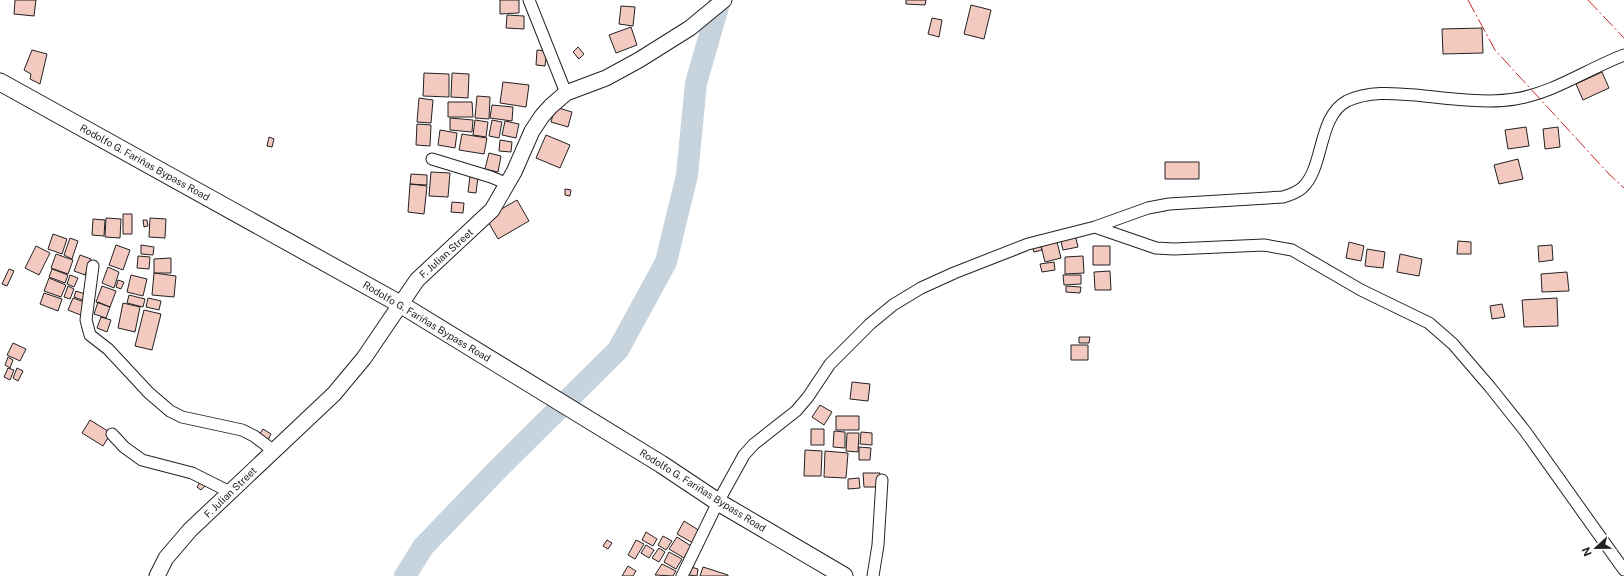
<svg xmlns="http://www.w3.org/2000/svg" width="1624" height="576" font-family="'Public Sans',sans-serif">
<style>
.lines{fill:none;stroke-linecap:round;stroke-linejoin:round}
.river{stroke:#c7d3dd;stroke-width:22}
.building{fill:#f3c9c0;stroke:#222}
.street-casing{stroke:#222;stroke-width:13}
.secondary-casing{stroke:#222;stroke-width:17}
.primary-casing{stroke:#222;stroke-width:19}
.street{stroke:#fff;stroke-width:11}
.secondary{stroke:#fff;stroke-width:15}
.primary{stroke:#fff;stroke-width:17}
.power{stroke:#c62828;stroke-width:1;stroke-dasharray:14 3 2 3;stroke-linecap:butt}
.labels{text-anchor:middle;stroke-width:3;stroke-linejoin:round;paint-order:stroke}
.street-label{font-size:10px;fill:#222;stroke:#fff}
</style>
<rect width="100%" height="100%" fill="#fff"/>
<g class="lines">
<path class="river" d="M405 576 423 547 497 470 618 350 666 262 687 175 696 83 720 0"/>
</g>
<path class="building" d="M15 0H36L34 16 14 14Z
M500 0H519V13L500 14Z
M906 0H926L925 5 906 4Z
M971 5 991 10 984 39 964 34Z
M621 6 635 7 633 26 619 24Z
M507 15 524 16V29L506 28Z
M932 18 942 20 939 37 928 34Z
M631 27 637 45 616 53 609 35Z
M1482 28 1483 53 1443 54 1442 29Z
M578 47 584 54 579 59 573 52Z
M32 50 47 54 40 84 30 79 31 74 24 70Z
M537 50 547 51 545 66 536 65Z
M1602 72 1609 88 1583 100 1576 84Z
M424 73 449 74V97L423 96Z
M452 73 469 74 468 98 451 97Z
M503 82 529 85 526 107 500 103Z
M477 96 490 97 489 119 475 118Z
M419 98 433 100 431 123 417 122Z
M448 102H472L473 117H448Z
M492 105 513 107 512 121 490 118Z
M555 107 572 112 568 127 551 122Z
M450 118 473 120 472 132 450 130Z
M475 120 488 122 486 137 473 135Z
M492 120 502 122 499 138 489 136Z
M505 121 519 124 516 138 502 135Z
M417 124 431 125 430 146 416 145Z
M1526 127 1529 146 1508 149 1505 130Z
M1558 127 1560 147 1545 149 1543 129Z
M440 130 457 133 455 148 438 145Z
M462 134 487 138 484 154 459 150Z
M546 135 570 145 560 168 536 158Z
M269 137 274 139 272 147 267 146Z
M500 140 512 142 511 152 499 151Z
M489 153 501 156 498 172 485 169Z
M1518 159 1523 179 1499 184 1494 165Z
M1165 162H1199V179H1165Z
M431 172 450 173 448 197 429 196Z
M411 174 427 175V185L410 184Z
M470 176 478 177 476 193 468 192Z
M410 184 427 186 424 214 408 212Z
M565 189 571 190 570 196 565 195Z
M517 200 529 221 498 239 486 218Z
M452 202 464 203 463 213 451 212Z
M123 214H132V234H123Z
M106 218 121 219 120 238 105 237Z
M150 218 166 219 165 238 149 237Z
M93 219 105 220 104 236 92 235Z
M143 220H147L148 226 144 227Z
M53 234 67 239 62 254 48 249Z
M1075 234 1078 247 1063 250 1060 237Z
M70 238 78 241 72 259 64 255Z
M1056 238 1061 258 1045 262 1040 242Z
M1458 241 1471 242V254H1457Z
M1349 242 1364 246 1361 261 1346 258Z
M1040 243 1042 250 1034 252 1032 245Z
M116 245 130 250 123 270 109 265Z
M141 245 154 247 153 255 141 254Z
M1552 245 1553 260 1539 262 1538 246Z
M36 246 50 253 39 275 25 268Z
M1093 246H1110V265H1093Z
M1367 249 1385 252 1383 268 1365 266Z
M56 254 73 260 68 274 51 268Z
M1400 254 1422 259 1419 276 1397 272Z
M80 255 91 259 85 275 74 271Z
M138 256 150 257 149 269 137 268Z
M1083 256 1084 273 1065 274V257Z
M171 258V273H154V259Z
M1054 262 1055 270 1042 272 1040 264Z
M108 267 119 272 114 288 102 283Z
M9 269 14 271 7 286 2 284Z
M52 269 68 275 65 283 49 277Z
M1110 271 1111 290H1095L1094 272Z
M1567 272 1569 291 1542 292 1541 274Z
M154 273 176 276 174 297 152 295Z
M70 275 78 278 74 287 67 284Z
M131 275 147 279 143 296 127 292Z
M1063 275H1081V284L1064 285Z
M49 278 66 285 61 297 44 291Z
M118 280 124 282 121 289 116 287Z
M68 286 74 289 70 299 64 297Z
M102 286 116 291 110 307 96 302Z
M1066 286 1081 287 1080 293 1066 292Z
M76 291 88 295 85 301 74 297Z
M44 293 62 299 58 311 40 304Z
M129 295 145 299 143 307 127 303Z
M73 298 87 303 83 316 68 310Z
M148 298 161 301 159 310 146 307Z
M1557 298 1558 326 1524 327 1522 300Z
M98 302 110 307 106 318 94 314Z
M123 303 140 307 135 332 118 328Z
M1502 304 1505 317 1492 319 1490 306Z
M144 310 161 314 152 350 135 346Z
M101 317 111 320 107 332 97 328Z
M1079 337H1090L1089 343H1079Z
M13 343 26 349 20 361 7 355Z
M1071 345H1088V360H1071Z
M8 357 13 360 10 368 5 365Z
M8 368 14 370 10 380 4 377Z
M17 368 23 371 18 381 13 378Z
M852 382 870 384 868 401 850 399Z
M820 405 832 412 824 425 812 417Z
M836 416H859V430H836Z
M90 420 111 433 103 446 82 433Z
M263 429 271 434 268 440 259 435Z
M811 429H824V445H811Z
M834 431 845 432V448L833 447Z
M861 432 872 433V445L860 444Z
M847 433H859L858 452 846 451Z
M859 447 871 448 870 460H859Z
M805 450 822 451 821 476H804Z
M825 451 848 453 846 478 824 477Z
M863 473H880V487H864Z
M859 478 860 488 848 489V479Z
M201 481 206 485 201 490 197 487Z
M684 521 700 531 693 543 677 534Z
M646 532 657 539 653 546 642 540Z
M663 536 672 541 666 550 658 545Z
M677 537 691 546 684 558 669 549Z
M607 540 612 543 608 549 603 546Z
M636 540 644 544 635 559 628 555Z
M646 545 654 550 649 558 641 553Z
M659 548 665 552 659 562 652 558Z
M669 552 682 559 676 569 664 562Z
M662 564 676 571 673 576 655 575Z
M628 566 636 571 633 576H622Z
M691 567 698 569 697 576 689 575Z
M703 567 728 575V576H700Z"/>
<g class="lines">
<g class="street-casing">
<path id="street" d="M529 0 566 93
M432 159 491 177 508 184
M1095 227 1156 248 1174 249 1264 245 1292 250 1361 290 1429 323 1453 344 1490 387 1525 431 1624 570
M93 266 86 320 90 335 108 349 149 393 170 411 182 417 242 430 254 436 274 451
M112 434 124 447 142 460 192 473 230 492
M682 576 718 502 744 455 754 444 796 411 808 397 830 364 870 324 893 305 921 288 954 273 1028 244 1095 227 1148 208 1169 204 1283 197C1290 195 1296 193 1302 188 1325 167 1317 117 1347 101 1368 91 1393 93 1415 95 1446 98 1485 104 1515 99 1554 93 1587 69 1624 55
M873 576 878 545 882 480"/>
</g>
<g class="secondary-casing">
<path id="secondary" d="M157 576 166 558 190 530 334 394 364 358 417 280 492 210 514 172 532 131 542 116 551 106 566 93 606 78 639 60 690 28 724 0"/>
</g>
<g class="primary-casing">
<path id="primary" d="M0 82 400 304 661 464 718 502 844 576"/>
</g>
<use href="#street" class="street"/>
<use href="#secondary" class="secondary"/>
<use href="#primary" class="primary"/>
<path class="power" d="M1468 0 1495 50 1608 173 1624 188
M1588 0 1624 38"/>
</g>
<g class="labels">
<g class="street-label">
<text transform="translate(145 162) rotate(29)" y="4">Rodolfo G. Fariñas Bypass Road</text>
<text transform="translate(446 253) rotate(-42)" y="4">F. Julian Street</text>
<text transform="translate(427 321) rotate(31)" y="4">Rodolfo G. Fariñas Bypass Road</text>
<text transform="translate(703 490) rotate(32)" y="4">Rodolfo G. Fariñas Bypass Road</text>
<text transform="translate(230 492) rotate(-44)" y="4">F. Julian Street</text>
</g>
</g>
<g transform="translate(1596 548) rotate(248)" stroke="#ffffff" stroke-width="3" paint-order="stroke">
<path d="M0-3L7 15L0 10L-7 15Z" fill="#222222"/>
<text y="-6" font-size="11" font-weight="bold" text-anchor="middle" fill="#222222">N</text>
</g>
</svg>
